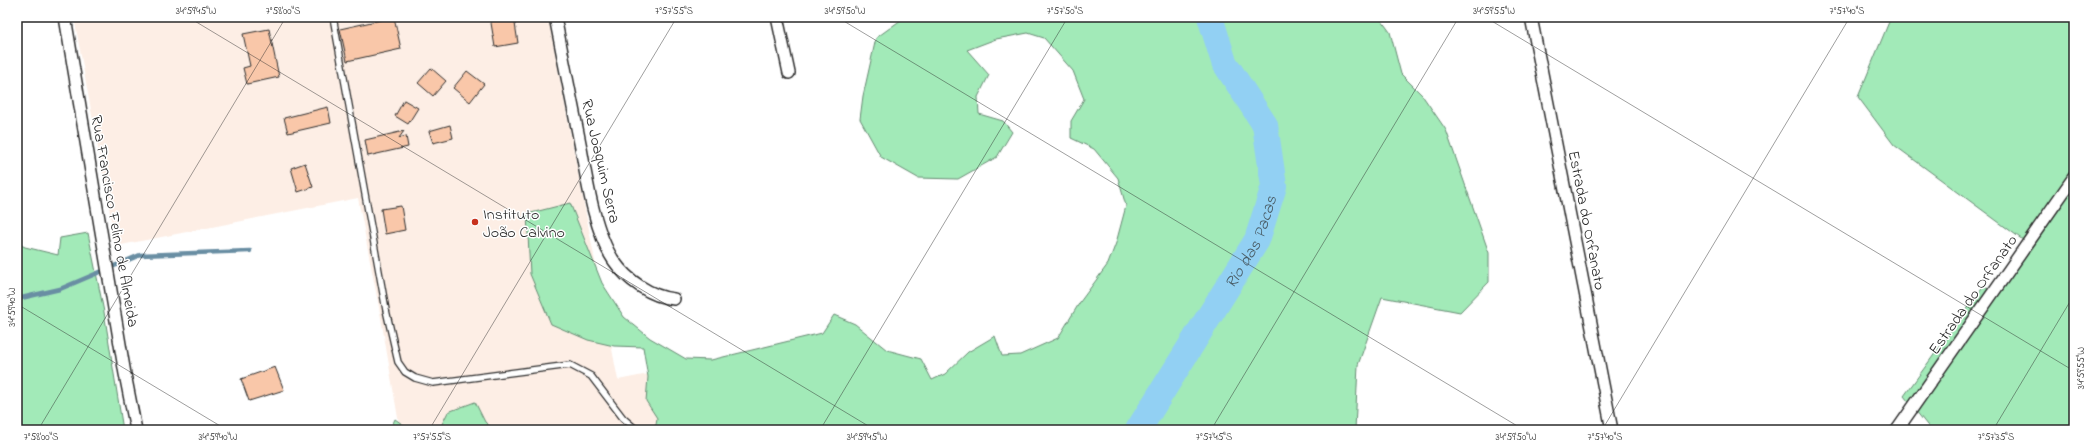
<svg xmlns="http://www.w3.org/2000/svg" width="2091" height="447" font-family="'Indie Flower',sans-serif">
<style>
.built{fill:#fdeee5}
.green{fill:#a2eab8;stroke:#668a72}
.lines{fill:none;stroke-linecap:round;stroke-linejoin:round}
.stream{stroke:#698ea3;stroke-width:4.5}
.river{stroke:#92d0f3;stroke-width:26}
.building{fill:#f9c7a9;stroke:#2b2b2b}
.service-casing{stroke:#2b2b2b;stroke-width:8}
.minor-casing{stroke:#2b2b2b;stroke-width:14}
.service{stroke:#fff;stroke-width:5.5}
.minor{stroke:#fff;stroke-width:11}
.ticks{fill:none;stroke:#2b2b2b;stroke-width:1;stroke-opacity:0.45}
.poi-dot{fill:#c8321e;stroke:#fff;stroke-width:1.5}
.labels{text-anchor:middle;stroke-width:3;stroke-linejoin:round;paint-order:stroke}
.street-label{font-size:16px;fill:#2b2b2b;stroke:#fff}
.poi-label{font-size:16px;fill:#2b2b2b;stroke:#fff;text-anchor:start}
.water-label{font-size:17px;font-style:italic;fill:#4a5d67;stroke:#fff}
.neatline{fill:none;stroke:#2b2b2b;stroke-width:1.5}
.ticks-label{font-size:10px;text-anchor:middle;fill:#2b2b2b}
</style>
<rect width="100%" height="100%" fill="#fff"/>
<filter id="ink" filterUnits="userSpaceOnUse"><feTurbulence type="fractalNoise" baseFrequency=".025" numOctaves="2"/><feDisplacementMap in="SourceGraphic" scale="8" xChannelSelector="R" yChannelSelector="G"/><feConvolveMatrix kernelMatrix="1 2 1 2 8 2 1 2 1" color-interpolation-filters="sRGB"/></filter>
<g filter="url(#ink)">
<path class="built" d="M78 17H548L618 380 784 347 800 430H400L381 318 358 198 116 246 75 23Z"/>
<path class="green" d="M905 17H1379L1390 32 1401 74 1422 95 1446 130 1489 253V282L1460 312 1382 297 1358 365 1355 430H704L702 428 655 430 657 418 646 401 648 377 643 347 614 346 588 340 551 324 530 274 527 214 570 203 602 283 624 317 650 338 686 359 711 360 822 333 834 315 855 324 887 350 921 359 932 380 945 374 968 352 995 336 1002 356 1020 355 1058 338 1080 302 1108 264 1116 243 1126 206 1118 178 1094 149 1071 138V121L1084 99 1073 71 1044 38 1028 33 996 39 967 50 989 75 978 97 979 114 1003 121 1012 132 997 157 958 179 918 178 881 157 860 119 863 96 876 38Z
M1891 17H2074V430H1931L1904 396 1984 286 1996 294 2031 246 1894 145 1858 97Z
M88 233 104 312 123 430H17V243L25 247 58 255 60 238Z
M475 402 485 422 494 430H439L448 412Z
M395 419 409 429 410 430H390Z"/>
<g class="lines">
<path class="stream" d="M17 299 60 289 140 255 250 251"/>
<path class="river" id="s1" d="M1138 430 1257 240 1274 186 1265 125 1224 62 1210 17"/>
</g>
<path class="building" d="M394 17 401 49 347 61 340 29Z
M490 17H514L518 43 495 47Z
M269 29 279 77 247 84 243 68 250 66 243 34Z
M431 68 446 81 433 96 418 83Z
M467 71 484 84 470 102 453 88Z
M404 100 418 108 408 124 395 116Z
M328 107 331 123 288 133 284 118Z
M450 125 453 138 433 143 429 131Z
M404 131 399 138 406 136 408 147 368 156 365 140Z
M305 163 313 187 298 192 291 168Z
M401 206 405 230 385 234 381 209Z
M275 367 284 390 249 401 241 379Z"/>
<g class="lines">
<g class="service-casing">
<path id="service" d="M333 17 386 310 398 362 405 372 415 378 433 383 570 365 591 376 623 418 637 430"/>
</g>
<g class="minor-casing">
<path id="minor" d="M65 17 125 374 136 430
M555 17C564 61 572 104 581 148 587 182 595 233 614 261 627 280 651 297 674 299
M777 17 789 73
M1531 17 1612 430
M1897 430 2074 177"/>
</g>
<use href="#service" class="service"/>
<use href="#minor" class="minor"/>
</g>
</g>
<path class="ticks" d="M188 17 875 430M837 17 1524 430M1485 17 2074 371M17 304 227 430M38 430 286 17M429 430 677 17M820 430 1068 17M1211 430 1459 17M1602 430 1850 17M1993 430 2074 295"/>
<circle class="poi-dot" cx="475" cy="222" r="4"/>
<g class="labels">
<g class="street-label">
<text transform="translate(602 161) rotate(77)" y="6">Rua Joaquim Serra</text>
<text transform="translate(1588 220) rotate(79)" y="6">Estrada do Orfanato</text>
<text transform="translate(116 221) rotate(80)" y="6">Rua Francisco Felino de Almeida</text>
<text transform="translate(1972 294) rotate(-55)" y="6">Estrada do Orfanato</text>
</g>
<g class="poi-label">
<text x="483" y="219">Instituto<tspan x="483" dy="18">João Calvino</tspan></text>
</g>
<g class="water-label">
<text dy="6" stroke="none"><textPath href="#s1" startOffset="220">Rio das Pacas</textPath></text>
</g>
</g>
<rect width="2091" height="447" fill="none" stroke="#fff" stroke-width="44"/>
<rect x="22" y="22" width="2047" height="403" class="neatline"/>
<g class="ticks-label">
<text x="196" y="14">34°59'45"W</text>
<text x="283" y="14">7°58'00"S</text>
<text x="674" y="14">7°57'55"S</text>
<text x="845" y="14">34°59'50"W</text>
<text x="1065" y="14">7°57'50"S</text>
<text x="1494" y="14">34°59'55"W</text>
<text x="1847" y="14">7°57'40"S</text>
<text transform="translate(11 307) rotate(-90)" y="4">34°59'40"W</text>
<text transform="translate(2080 368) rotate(-90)" y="4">34°59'55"W</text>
<text x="41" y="440">7°58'00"S</text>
<text x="218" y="440">34°59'40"W</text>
<text x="432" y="440">7°57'55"S</text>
<text x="867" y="440">34°59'45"W</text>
<text x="1214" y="440">7°57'45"S</text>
<text x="1516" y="440">34°59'50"W</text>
<text x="1605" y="440">7°57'40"S</text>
<text x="1996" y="440">7°57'35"S</text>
</g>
</svg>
